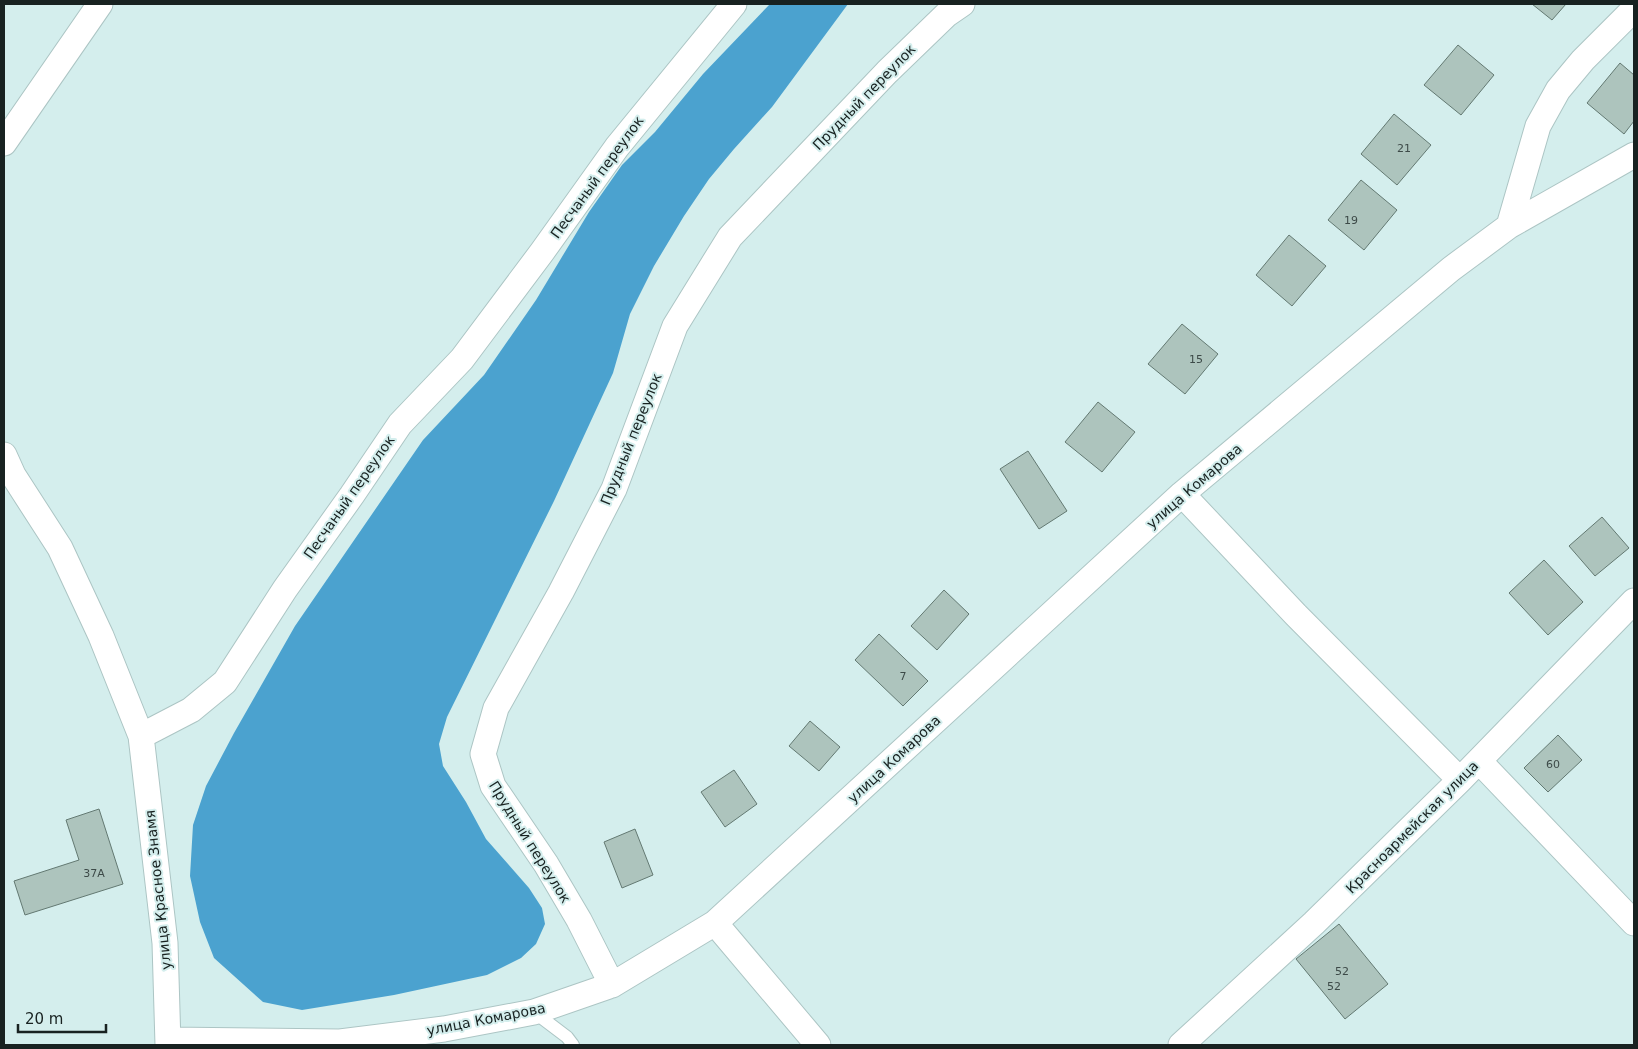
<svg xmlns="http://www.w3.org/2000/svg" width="1638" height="1049" font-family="'DejaVu Sans',sans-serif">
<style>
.water{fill:#4ba2cf}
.building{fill:#adc4bd;stroke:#637972}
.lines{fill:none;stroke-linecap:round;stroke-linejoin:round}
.lane-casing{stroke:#acc5c4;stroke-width:14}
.street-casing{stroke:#acc5c4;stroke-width:27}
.lane{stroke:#fff;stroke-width:12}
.street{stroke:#fff;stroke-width:25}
.labels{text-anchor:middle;stroke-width:4;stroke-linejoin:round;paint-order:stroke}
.number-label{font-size:11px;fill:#3d4a48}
.street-label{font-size:14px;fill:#182221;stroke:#d4eeed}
</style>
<rect width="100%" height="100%" fill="#d4eeed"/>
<path class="water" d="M770 4H848L772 107 734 149 709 179 684 216 654 266 630 314 613 373 554 501 447 717 439 744 443 766 466 802 486 839 529 888 542 908 545 924 536 944 521 958 487 975 394 995 302 1010 263 1002 214 958 200 922 190 876 193 825 206 786 234 733 295 626 423 440 484 375 536 300 589 212 622 165 655 132 703 74Z"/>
<path class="building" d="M1532 4H1566L1552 20Z
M1458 45 1494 75 1461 115 1424 85Z
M1620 63 1634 75V121L1624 134 1587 103Z
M1394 114 1431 145 1397 185 1361 154Z
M1361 180 1397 210 1364 250 1328 220Z
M1289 235 1326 266 1292 306 1256 275Z
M1182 324 1218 354 1185 394 1148 364Z
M1098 402 1135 432 1102 472 1065 442Z
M1028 451 1067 511 1039 529 1000 469Z
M1602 517 1629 548 1595 576 1569 546Z
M1544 560 1583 602 1548 635 1509 593Z
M944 590 969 614 937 650 911 626Z
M879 634 928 681 903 706 855 660Z
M810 721 840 747 819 771 789 746Z
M1558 735 1582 760 1548 792 1524 768Z
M734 770 757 804 725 827 701 792Z
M99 809 123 884 25 915 14 881 79 860 66 820Z
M635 829 653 875 622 888 604 842Z
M1339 924 1388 984 1345 1019 1296 959Z"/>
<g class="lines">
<g class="lane-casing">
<path id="lane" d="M534 1012 567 1037 573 1045"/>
</g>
<g class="street-casing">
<path id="street" d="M4 143 100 4
M1509 226 1538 126 1558 90 1583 60 1634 9
M4 455 13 475 60 548 101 636 141 736 165 943 168 1045
M1182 494 1296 615 1460 780
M141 736 191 710 225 682 285 589 352 495 400 424 462 359 542 252 617 147 734 4
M1479 761 1634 923
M715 923 818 1045
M612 985 579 920 546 864 493 786 483 754 496 708 561 592 614 489 675 326 730 237 887 72 946 15 962 4
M168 1040 340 1042 444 1029 534 1012 612 985 715 923 1182 494 1451 269 1509 226 1634 155
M1181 1045 1314 923 1460 780 1634 601"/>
</g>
<use href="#lane" class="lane"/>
<use href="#street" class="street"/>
</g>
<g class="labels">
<g class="number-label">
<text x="1404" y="152">21</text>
<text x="1351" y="224">19</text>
<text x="1196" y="363">15</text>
<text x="903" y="680">7</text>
<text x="1553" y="768">60</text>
<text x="94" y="877">37А</text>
<text x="1342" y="975">52</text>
<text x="1334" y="990">52</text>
</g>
<g class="street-label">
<text transform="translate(864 97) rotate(-46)" y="5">Прудный переулок</text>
<text transform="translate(597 177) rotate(-54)" y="5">Песчаный переулок</text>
<text transform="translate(631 439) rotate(-68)" y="5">Прудный переулок</text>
<text transform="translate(1194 486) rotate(-41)" y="5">улица Комарова</text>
<text transform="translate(349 497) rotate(-55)" y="5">Песчаный переулок</text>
<text transform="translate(894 759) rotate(-43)" y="5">улица Комарова</text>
<text transform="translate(1412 827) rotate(-45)" y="5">Красноармейская улица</text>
<text transform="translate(530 842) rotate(58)" y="5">Прудный переулок</text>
<text transform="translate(158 890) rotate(-96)" y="5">улица Красное Знамя</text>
<text transform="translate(486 1019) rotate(-11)" y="5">улица Комарова</text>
</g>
</g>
<rect width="1638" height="1049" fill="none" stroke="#182221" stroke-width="10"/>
<path d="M18 1024v8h88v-8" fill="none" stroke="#182221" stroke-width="2.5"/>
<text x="25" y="1024" font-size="15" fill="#182221" stroke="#d4eeed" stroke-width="4" paint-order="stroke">20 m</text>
</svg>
